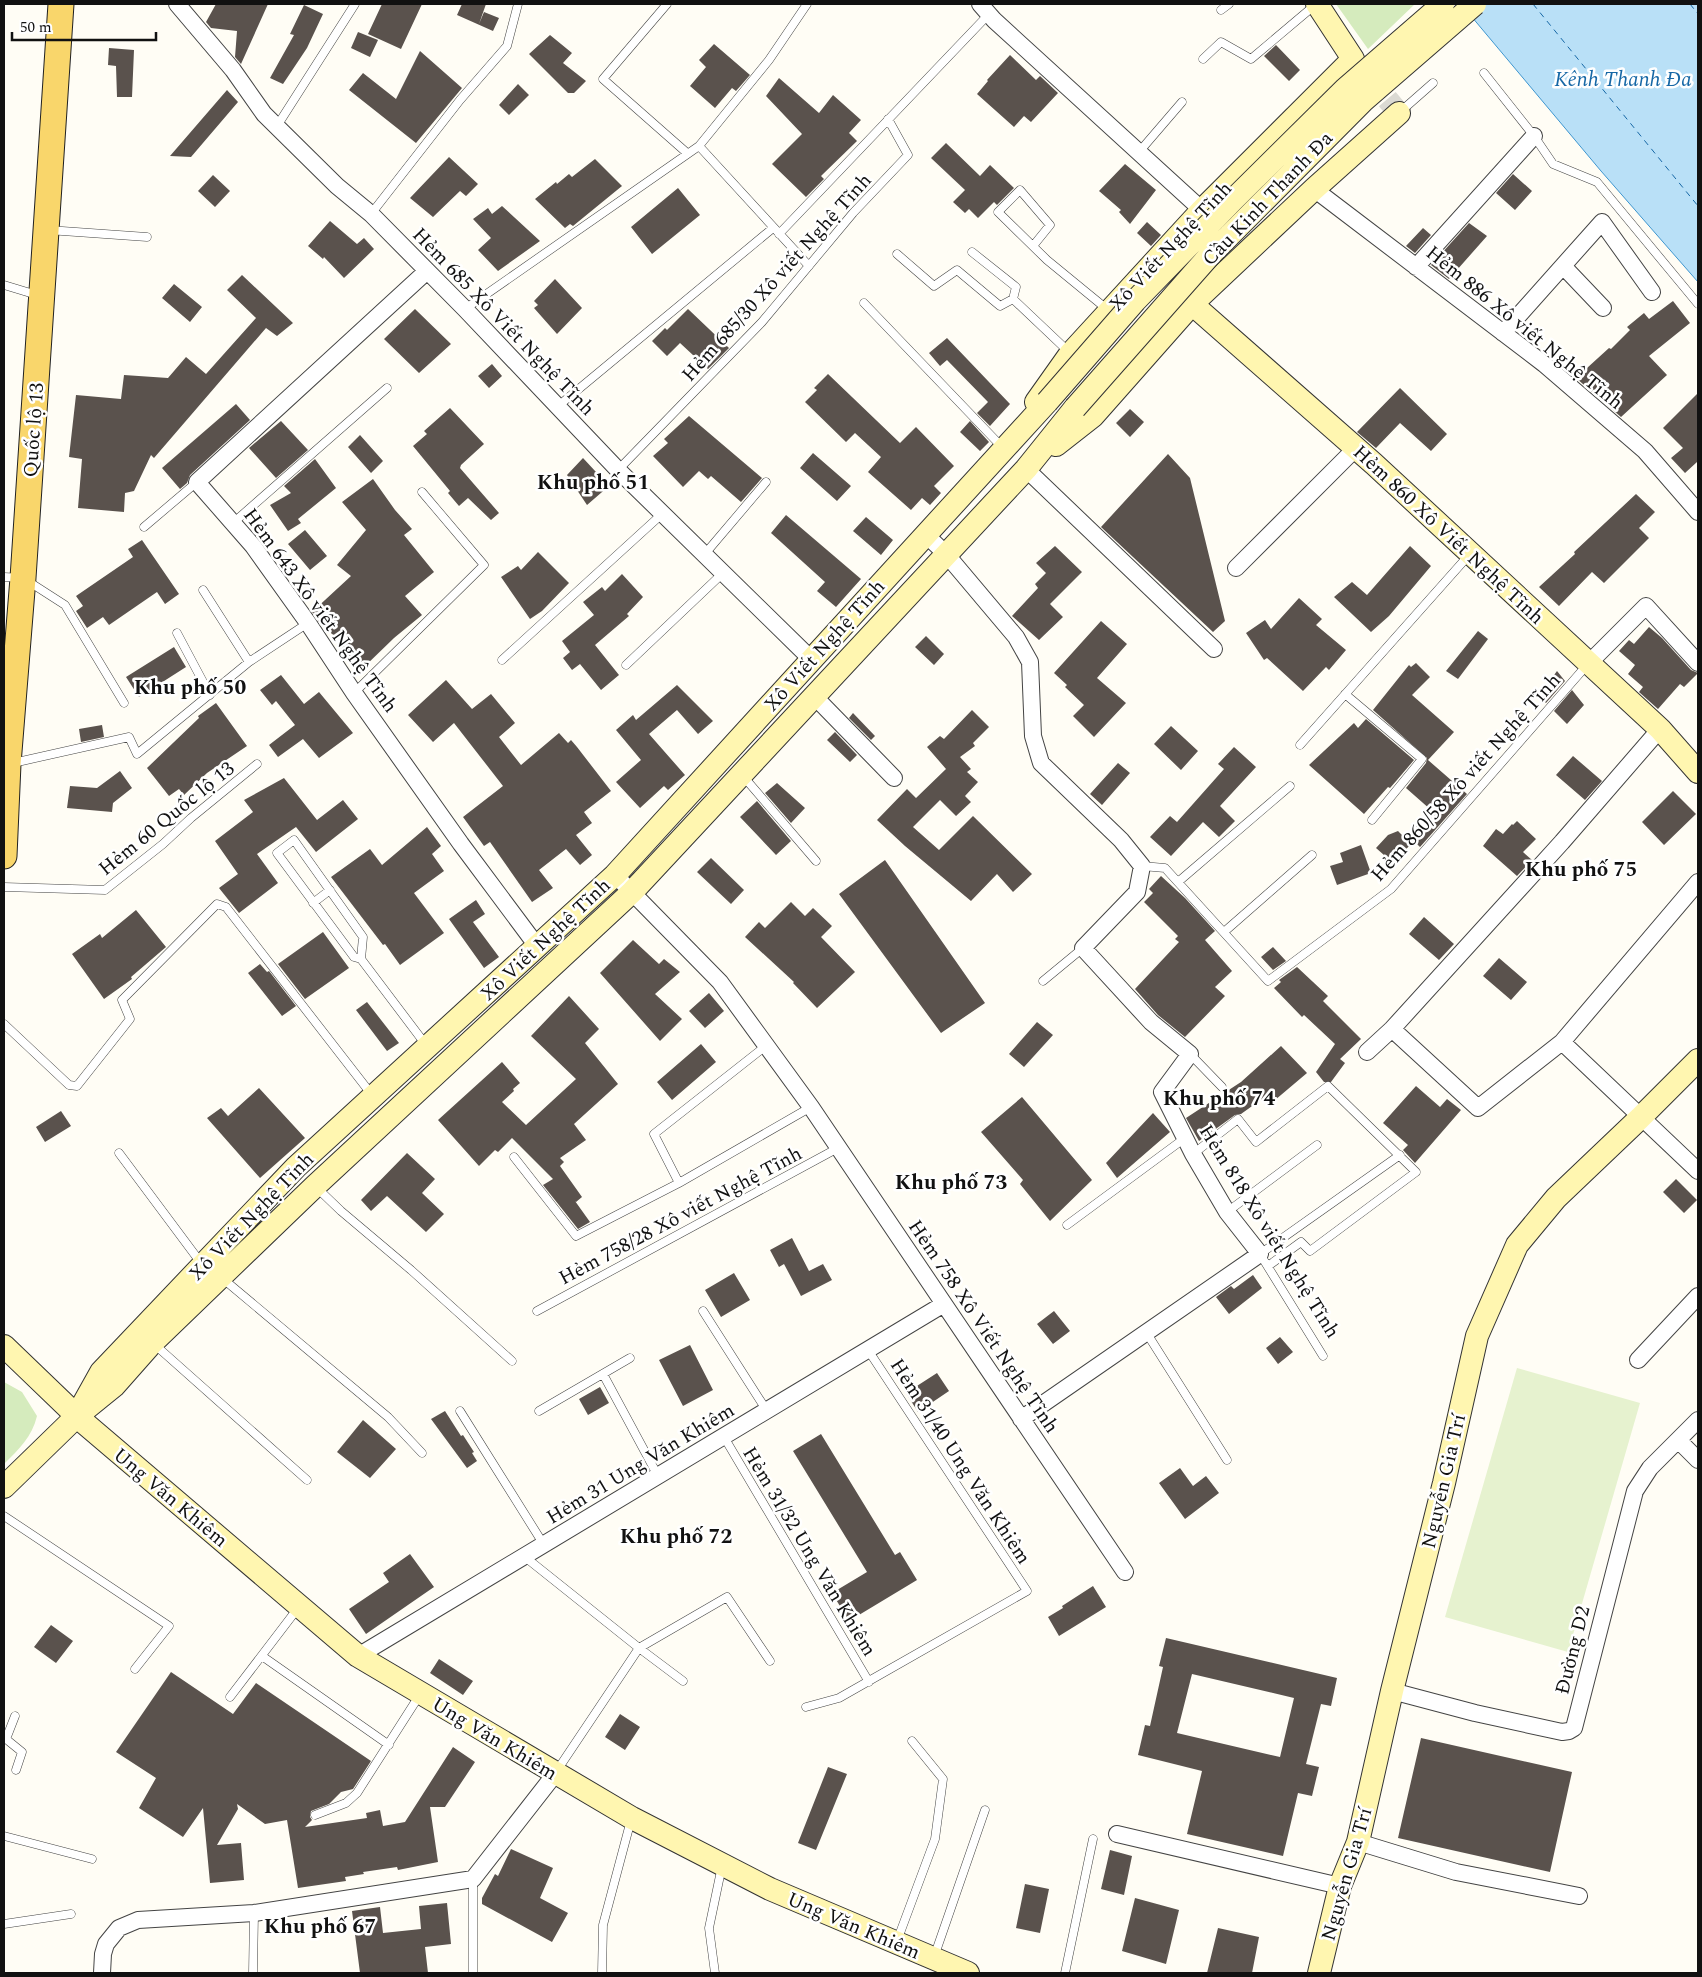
<svg xmlns="http://www.w3.org/2000/svg" width="1702" height="1977" font-family="Spectral,serif">
<style>
.green{fill:#d5ebbd}
.pitch{fill:#e6f2cf}
.water{fill:#b9e0f7;stroke:#3f96cf}
.lines{fill:none;stroke-linecap:round;stroke-linejoin:round}
.ferry{stroke:#1768a6;stroke-width:1;stroke-dasharray:6 5;stroke-linecap:butt}
.building{fill:#5a524d;fill-rule:evenodd}
.secondary-tunnel{stroke:#dbdad3;stroke-width:22;stroke-dasharray:22 11;stroke-linecap:butt}
.lane-casing{stroke:#444;stroke-width:9}
.street-casing{stroke:#444;stroke-width:18}
.secondary-casing{stroke:#333;stroke-width:24}
.primary-casing{stroke:#222;stroke-width:27}
.lane{stroke:#fff;stroke-width:8}
.street{stroke:#fff;stroke-width:16}
.secondary{stroke:#fff6b0;stroke-width:22}
.primary{stroke:#f9d66b;stroke-width:25}
.secondary-bridge-casing{stroke:#333;stroke-width:24;stroke-linecap:butt}
.secondary-bridge{stroke:#fff6b0;stroke-width:22}
.labels{text-anchor:middle;stroke-width:5;stroke-linejoin:round;paint-order:stroke}
.street-label{font-size:20px;fill:#111;stroke:#fff}
.water-label{font-size:21px;font-style:italic;fill:#1768a6;stroke:#fff}
.neighbourhood-label{font-size:21px;font-weight:bold;fill:#111;stroke:#fff}
</style>
<rect width="100%" height="100%" fill="#fffdf5"/>
<path class="green" d="M1336 4H1415L1368 49Z
M4 1382 22 1392 37 1416C32 1437 19 1449 4 1464Z"/>
<path class="pitch" d="M1517 1368 1640 1403 1568 1652 1445 1617Z"/>
<path class="water" d="M1461 4H1698V282L1601 171Z"/>
<g class="lines">
<path class="ferry" d="M1533 4 1698 206
M1690 4 1698 14"/>
</g>
<path class="building" d="M216 4H268L241 64 235 57 237 31 211 28 206 22Z
M382 4H422L401 49 368 34Z
M462 4H486L479 24 484 12 499 18 493 31 457 15Z
M304 5 323 14 307 48 283 84 270 78 294 35 290 34Z
M358 32 378 40 370 57 351 48Z
M550 35 572 53 563 63 586 81 574 93H568L529 54Z
M714 44 750 75 736 91 732 88 715 108 690 86 706 67 699 60Z
M1276 45 1300 70 1289 81 1264 56Z
M109 48 134 50 132 97H117L116 66 108 65Z
M420 51 462 88 416 143 349 90 363 73 396 99Z
M1010 55 1036 80 1040 76 1058 93 1031 122 1024 116 1014 127 977 94 988 81 987 80Z
M779 78 819 113 833 95 861 120 849 133 857 141 821 176 824 179 806 197 772 164 802 134 766 96Z
M518 84 529 95 509 115 499 105Z
M227 90 238 102 191 157 170 156Z
M946 143 980 176 990 165 1014 188 997 205 994 202 978 218 969 209 965 213 953 202 965 190 931 158Z
M449 157 478 184 466 196 460 191 433 217 410 198Z
M595 159 622 186 573 226 570 224 565 228 535 199 556 182 557 184 569 174 572 177Z
M1125 164 1156 190 1130 224 1119 212 1121 210 1099 191Z
M1513 174 1532 191 1515 210 1496 193Z
M213 175 230 191 215 207 198 191Z
M678 188 700 215 652 254 631 227Z
M502 206 540 241 498 271 478 250 491 238 473 219 488 208 492 214Z
M330 221 357 244 364 238 374 249 344 278 324 257 323 259 308 246Z
M1147 222 1161 235 1151 246 1137 233Z
M1469 223 1487 236 1449 279 1431 265Z
M1423 228 1431 235 1415 253 1406 246Z
M242 275 293 323 277 336 266 328 154 458 151 455 134 491 125 493 124 512 78 508 82 459 69 457 76 395 121 399 124 375 168 378 186 357 206 374 256 318 227 290Z
M555 279 582 308 557 334 534 308 538 305 534 301Z
M174 284 202 307 190 322 162 298Z
M1673 301 1690 323 1649 356 1667 375 1621 417 1576 378 1609 348 1611 349 1630 330 1627 327 1644 313 1649 319Z
M415 309 451 344 419 373 384 339Z
M688 309 729 348 708 369 680 343 667 356 652 341 665 328 667 330Z
M947 338 1010 404 990 426 977 413 988 402 947 360 940 366 929 353Z
M492 364 502 376 489 388 478 376Z
M828 374 900 443 916 427 954 466 934 486 941 493 930 505 922 498 911 510 868 472 881 457 855 433 846 442 805 402 817 390 814 388Z
M1400 388 1447 434 1431 451 1400 423 1376 448 1357 432Z
M1698 393V463L1697 462 1685 473 1671 458 1683 448 1663 428Z
M236 404 250 420 190 475 187 483 180 489 162 468Z
M450 408 484 444 461 465 460 468 499 513 491 520 468 498 459 506 448 493 450 491 413 446 427 434 424 431Z
M1130 409 1144 422 1130 437 1116 423Z
M689 416 762 478 741 502 711 476 708 479 699 471 683 487 653 456 668 443 664 439Z
M281 421 308 450 276 478 249 448Z
M970 421 989 442 980 451 960 432Z
M360 435 383 461 371 473 348 447Z
M813 453 851 486 837 501 800 468Z
M1168 454 1190 478 1225 621 1213 632 1101 527Z
M583 458 609 486 587 505 567 475Z
M315 459 336 488 298 519 301 523 288 531 270 505 291 493 284 486Z
M373 479 395 510 412 529 404 535 434 572 405 596 422 615 394 638 361 670 340 648 343 645 322 624 321 625 312 612 351 576 337 565 366 530 342 502Z
M1636 494 1655 512 1639 528 1649 538 1604 583 1592 572 1559 606 1539 587 1575 554 1574 552Z
M786 515 861 579 836 607 817 591 825 582 771 533Z
M866 517 893 540 881 555 853 531Z
M305 530 327 556 310 570 288 544Z
M142 540 179 594 165 604 157 592 109 625 103 617 87 628 76 611 83 606 76 596 133 557 128 549Z
M1055 546 1082 572 1050 604 1063 617 1039 640 1012 616 1038 588 1035 584 1046 573 1036 563Z
M1410 546 1431 566 1389 616 1371 632 1334 597 1352 582 1367 595Z
M538 552 569 583 542 611 530 619 501 577 518 566 521 570Z
M622 574 643 597 627 614 629 616 595 645 619 675 601 690 580 664 572 670 563 658 570 652 562 641 594 615 583 602 602 587 605 591Z
M1299 598 1322 619 1316 625 1346 650 1329 670 1326 667 1303 691 1267 658 1264 660 1246 633 1265 620 1271 629Z
M1101 621 1127 644 1097 678 1126 703 1094 737 1073 716 1084 705 1065 687 1067 685 1054 673Z
M1649 627 1662 638 1691 670 1698 673 1684 687 1680 684 1658 709 1639 692 1643 687 1628 674 1635 665 1619 651 1629 640 1634 644Z
M1478 631 1488 639 1458 679 1446 671Z
M926 636 944 654 934 665 915 647Z
M174 647 186 667 139 697 126 677Z
M1416 663 1430 677 1412 695 1454 732 1428 760 1467 794 1420 847 1408 835 1431 810 1406 788 1426 763 1427 758 1373 710 1409 665 1411 667Z
M1557 671 1565 681 1546 703 1539 696Z
M281 675 304 704 319 692 353 733 319 758 303 739 278 757 269 745 295 725 276 701 272 705 260 690Z
M446 680 472 709 491 694 515 723 499 737 521 765 559 733 568 743 571 740 577 747 611 791 584 812 592 823 576 835 592 855 580 865 566 849 539 870 553 888 532 902 490 842 484 846 463 817 503 786 454 723 433 742 408 715Z
M677 685 713 721 698 734 677 710 649 734 685 775 668 790 664 786 640 808 616 782 641 760 616 730 633 715 636 720Z
M1572 690 1584 705 1567 724 1554 711Z
M216 703 247 746 207 773 184 795 179 789 169 796 147 768 199 718 198 716Z
M972 710 989 727 973 743 975 746 960 757 971 769 967 772 978 782 965 796 971 802 956 816 940 800 913 827 939 850 973 816 1032 874 1013 892 997 874 971 901 905 846 877 820 907 789 916 798 946 769 927 747 940 736 944 739Z
M853 713 875 736 871 740 849 718Z
M1366 719 1414 760 1397 780 1390 788 1388 787 1364 814 1309 765 1354 723 1358 728Z
M102 725 104 737 81 742 79 729Z
M1171 726 1198 751 1181 770 1154 744Z
M835 732 857 755 850 762 827 740Z
M1234 747 1256 767 1220 806 1235 821 1219 837 1203 822 1171 856 1150 837 1170 816 1177 822 1224 769 1218 764Z
M1573 756 1602 781 1585 800 1556 775Z
M1118 763 1130 773 1102 805 1090 794Z
M120 771 132 788 113 803 112 812 67 808 70 786 97 788Z
M284 778 317 820 343 800 358 819 316 852 296 827 257 854 278 883 239 913 219 888 238 874 215 841 253 812 244 800Z
M777 783 805 808 791 823 765 793Z
M1673 791 1696 814 1664 845 1642 822Z
M757 801 791 841 776 855 740 817Z
M1517 821 1536 839 1523 852 1532 860 1517 876 1483 846 1496 829 1503 834 1512 824 1513 825Z
M427 827 441 846 432 854 444 871 414 893 444 933 400 965 385 944 383 945 331 877 370 849 382 865Z
M1398 831 1411 844 1393 863 1376 848 1388 835Z
M1361 845 1371 873 1337 885 1330 866 1343 862 1340 853Z
M711 858 744 890 731 904 697 872Z
M885 860 985 1003 941 1033 839 894Z
M1161 876 1185 898 1215 931 1205 940 1232 971 1215 987 1225 996 1185 1037 1158 1015 1135 989 1179 942 1175 939 1178 936 1144 902 1153 893 1149 889Z
M476 900 485 914 473 922 499 957 484 968 449 919Z
M791 902 805 916 813 908 832 926 821 937 855 972 817 1008 793 983 794 982 745 937 759 922 765 928Z
M136 910 166 947 131 977 132 979 104 999 72 954 100 934 102 938Z
M1424 917 1454 944 1439 960 1409 934Z
M323 932 349 968 305 999 278 964Z
M633 940 659 964 664 959 680 972 655 994 682 1019 660 1041 600 973Z
M1273 947 1286 961 1273 970 1261 957Z
M1499 958 1527 982 1511 1000 1483 976Z
M260 964 267 972 269 971 296 1006 282 1016 248 973Z
M1297 967 1328 996 1323 1001 1361 1039 1340 1059 1345 1063 1331 1082H1324L1316 1072 1335 1044 1304 1015 1302 1017 1274 988 1281 982 1279 980Z
M709 993 724 1011 705 1028 689 1011Z
M569 996 599 1029 585 1043 618 1084 574 1124 586 1140 560 1158 564 1162 560 1166 582 1197 576 1202 575 1201 590 1222 578 1229 543 1185 553 1179 512 1138 498 1152 495 1150 479 1166 438 1120 502 1062 520 1083 513 1089 514 1091 502 1102 526 1125 576 1079 531 1036Z
M367 1002 399 1043 387 1051 356 1010Z
M1037 1022 1053 1035 1024 1067 1009 1054Z
M701 1044 716 1062 672 1100 657 1082Z
M1281 1046 1307 1073 1268 1106 1262 1099 1241 1114 1235 1115 1199 1141 1186 1118 1241 1082Z
M1416 1086 1440 1107 1447 1099 1461 1110 1415 1163 1403 1150 1408 1145 1383 1123Z
M259 1088 305 1138 260 1178 207 1118 221 1108 228 1116Z
M1022 1097 1092 1180 1050 1221 1020 1184 1023 1180 981 1132Z
M61 1111 71 1126 45 1142 36 1127Z
M1153 1113 1170 1132 1117 1178 1106 1163Z
M407 1153 435 1179 422 1193 444 1214 426 1232 387 1196 371 1211 361 1200Z
M1676 1179 1697 1200 1684 1213 1663 1192Z
M792 1238 809 1271 823 1264 832 1280 801 1296 784 1264 779 1267 770 1250Z
M734 1273 750 1300 721 1317 705 1290Z
M1253 1275 1262 1288 1229 1314 1216 1297 1231 1286 1234 1289Z
M1054 1311 1070 1331 1053 1344 1037 1324Z
M1280 1337 1293 1352 1278 1364 1266 1348Z
M690 1345 713 1390 683 1406 659 1360Z
M937 1373 949 1391 918 1412 906 1393Z
M600 1387 609 1403 588 1415 579 1399Z
M445 1411 461 1436 463 1435 474 1452 472 1453 477 1461 467 1468 431 1419Z
M363 1420 396 1449 370 1478 337 1452Z
M821 1434 895 1555 900 1552 917 1580 849 1621 832 1593 867 1572 793 1451Z
M1180 1468 1193 1486 1206 1476 1219 1493 1185 1519 1159 1483Z
M410 1554 434 1587 366 1634 349 1609 389 1582 383 1573Z
M1093 1586 1106 1607 1059 1636 1048 1617 1063 1608 1062 1606Z
M51 1625 73 1641 56 1663 34 1647Z
M1166 1638 1337 1678 1331 1706 1321 1704 1306 1764 1319 1767 1312 1796 1298 1793 1283 1856 1187 1834 1202 1771 1138 1755 1145 1725 1150 1726 1163 1667 1159 1666ZM1192 1674 1294 1698 1280 1757 1177 1733Z
M439 1659 473 1681 463 1695 430 1673Z
M171 1672 233 1714 256 1683 371 1761 353 1789 341 1792 329 1804 311 1811 310 1817 312 1820 305 1827 367 1818 366 1813 380 1810 383 1826 405 1822 453 1747 475 1762 445 1807H430L438 1862 398 1870 397 1867 363 1872 364 1874 345 1877 346 1881 298 1888 287 1820 265 1824 237 1804 238 1809 217 1845 241 1843 244 1880 210 1883 203 1808 183 1837 139 1808 156 1778 116 1752Z
M620 1714 640 1727 625 1750 605 1737Z
M1421 1738 1572 1772 1550 1872 1398 1838Z
M828 1767 847 1774 816 1850 798 1843Z
M511 1849 553 1868 540 1898 568 1913 552 1942 482 1904V1898L495 1874 498 1876Z
M1110 1850 1132 1856 1124 1895 1101 1889Z
M1025 1884 1049 1889 1040 1933 1016 1928Z
M1135 1898 1179 1910 1166 1964 1122 1951Z
M447 1903 451 1944 425 1947 428 1973H360L352 1911 380 1907 383 1933 421 1929 419 1906Z
M1218 1928 1259 1937 1252 1973H1207Z"/>
<g class="lines">
<path class="secondary-tunnel" d="M1366 74 1399 113"/>
<g class="lane-casing">
<path id="lane" d="M667 4 603 79 687 153
M1221 10 1229 4
M1203 59 1221 42 1251 59 1315 5
M1484 73 1534 136 1553 164 1597 182 1698 304
M1400 112 1433 83
M277 126 355 4
M699 146 809 266
M1139 152 1182 102
M371 214 460 100 507 46 518 4
M48 230 147 237
M779 234 989 14
M1033 246 1050 225 1020 190 998 212 1047 260 1108 310
M972 252 1016 287 1013 299
M897 254 934 286 957 270 1000 306 1013 299 1069 352
M4 285 37 295
M864 303 1002 447
M465 309 699 146 769 60 807 4
M557 407 773 228
M618 470 762 322 853 213 908 155 888 119
M233 523 387 388
M144 527 197 482
M704 555 766 482
M4 577 23 578 65 605 124 703
M203 590 249 662
M177 633 210 695
M502 660 662 514
M626 665 723 573
M354 693 484 565 422 492
M1345 694 1422 759 1372 820
M1300 745 1469 555
M13 763 129 737 137 754 249 662 308 623
M743 776 816 861
M1142 866 1165 868 1268 981 1391 889 1587 665
M1178 882 1290 786
M4 887 105 890 163 844 191 818 257 764
M313 903 330 890
M1224 932 1312 855
M361 959 363 937 294 840 277 853 354 957 361 959 426 1045
M1043 981 1083 948
M4 1024 69 1085 77 1086 130 1019 122 1000 217 904 226 907 372 1095
M1190 1054 1222 1087
M119 1153 201 1263
M1193 1154 1238 1119 1256 1142 1328 1086 1416 1172 1310 1251 1301 1242 1268 1266
M514 1157 576 1236 679 1183 654 1134 767 1045
M679 1183 811 1107
M316 1187 341 1211 411 1270 512 1361
M1227 1212 1317 1145
M1067 1225 1185 1138
M222 1278 388 1417 422 1453
M537 1311 838 1148
M703 1311 767 1411
M1146 1332 1227 1460
M154 1344 307 1480
M1323 1356 1260 1254 1400 1155
M603 1374 658 1476
M460 1411 544 1545
M539 1411 630 1358
M724 1437 869 1682
M4 1516 169 1626 135 1669
M525 1557 639 1648 727 1597 770 1661
M262 1656 389 1745
M230 1697 298 1608
M806 1707 839 1698 1027 1591 868 1350
M4 1738 6 1739 15 1716
M6 1739 22 1752 16 1770
M556 1772 639 1648 683 1681
M315 1815 346 1803 357 1793 419 1696
M4 1836 92 1859
M4 1924 71 1914
M897 1941 935 1839 943 1779 912 1741
M934 1957 985 1810
M253 1973 254 1913
M473 1973V1879
M602 1973 603 1925 631 1820
M715 1973 709 1928 722 1866
M1065 1973 1093 1839"/>
</g>
<g class="street-casing">
<path id="street" d="M177 4 233 70 264 114 337 186 371 214 465 309 618 470 811 659
M980 4 994 20 1202 210
M1314 189 1544 364 1645 451 1698 512
M1563 266 1603 308
M1416 267 1534 136
M427 271 197 482 253 546 308 623 354 693 461 844 537 946
M1503 333 1602 222 1652 292
M1026 469 1214 649
M925 534 946 554 1016 637 1030 662 1033 736 1041 763 1121 840 1142 866 1137 892 1083 948 1151 1022 1190 1054 1162 1092 1193 1154 1227 1212 1260 1254 1021 1419
M1236 568 1356 448
M1588 664 1646 606 1698 663
M814 696 894 778
M615 875 720 982 811 1107 1125 1572
M1392 1029 1478 1108 1562 1042 1698 882
M1562 1042 1698 1171
M1367 1052 1392 1029 1562 842 1660 729
M1638 1360 1698 1296
M1678 1440 1698 1460
M358 1656 944 1304
M1392 1691 1475 1713 1562 1732 1569 1731 1574 1728 1635 1491 1650 1468 1698 1420
M1117 1834 1340 1886
M1358 1842 1456 1872 1579 1896
M102 1973 103 1954 106 1944 119 1928 138 1920 254 1913 473 1879 555 1774"/>
</g>
<g class="secondary-casing">
<path id="secondary" d="M1192 304 1374 464 1660 729 1698 772
M1036 402 1070 354 1202 210 1353 59 1317 4
M1056 445 1093 416 1192 304 1314 189 1399 113
M4 1346 82 1421 358 1656 632 1818 770 1889 968 1973
M82 1406 101 1372 296 1167 615 875 1047 402
M4 1487 77 1416 114 1386 152 1343 315 1186 632 892 1026 469 1075 408
M1319 1973 1340 1886 1358 1842 1392 1691 1444 1483 1477 1336 1517 1245 1556 1198 1640 1118 1698 1060"/>
</g>
<g class="primary-casing">
<path id="primary" d="M4 856 8 764 23 578 61 4"/>
</g>
<use href="#lane" class="lane"/>
<use href="#street" class="street"/>
<use href="#secondary" class="secondary"/>
<use href="#primary" class="primary"/>
<g class="secondary-bridge-casing">
<path id="secondary-bridge" d="M1047 402 1135 301 1232 201 1345 89 1443 4
M1075 408 1210 255 1363 101 1475 4"/>
</g>
<use href="#secondary-bridge" class="secondary-bridge"/>
</g>
<g class="labels">
<g class="street-label">
<text transform="translate(1267 198) rotate(-46)" y="7">Cầu Kinh Thanh Đa</text>
<text transform="translate(1170 246) rotate(-47)" y="7">Xô Viết Nghệ Tĩnh</text>
<text transform="translate(776 277) rotate(-48)" y="7">Hẻm 685/30 Xô viết Nghệ Tĩnh</text>
<text transform="translate(504 321) rotate(46)" y="7">Hẻm 685 Xô Viết Nghệ Tĩnh</text>
<text transform="translate(1525 327) rotate(39)" y="7">Hẻm 886 Xô viết Nghệ Tĩnh</text>
<text transform="translate(33 430) rotate(-86)" y="7">Quốc lộ 13</text>
<text transform="translate(1449 534) rotate(43)" y="7">Hẻm 860 Xô Viết Nghệ Tĩnh</text>
<text transform="translate(321 610) rotate(54)" y="7">Hẻm 643 Xô viết Nghệ Tĩnh</text>
<text transform="translate(824 645) rotate(-48)" y="7">Xô Viết Nghệ Tĩnh</text>
<text transform="translate(1465 777) rotate(-48)" y="7">Hẻm 860/58 Xô viết Nghệ Tĩnh</text>
<text transform="translate(166 818) rotate(-39)" y="7">Hẻm 60 Quốc lộ 13</text>
<text transform="translate(545 939) rotate(-43)" y="7">Xô Viết Nghệ Tĩnh</text>
<text transform="translate(680 1215) rotate(-28)" y="7">Hẻm 758/28 Xô viết Nghệ Tĩnh</text>
<text transform="translate(251 1216) rotate(-46)" y="7">Xô Viết Nghệ Tĩnh</text>
<text transform="translate(1270 1231) rotate(58)" y="7">Hẻm 818 Xô viết Nghệ Tĩnh</text>
<text transform="translate(984 1326) rotate(56)" y="7">Hẻm 758 Xô Viết Nghệ Tĩnh</text>
<text transform="translate(961 1461) rotate(57)" y="7">Hẻm 31/40 Ung Văn Khiêm</text>
<text transform="translate(640 1463) rotate(-31)" y="7">Hẻm 31 Ung Văn Khiêm</text>
<text transform="translate(1443 1481) rotate(-77)" y="7">Nguyễn Gia Trí</text>
<text transform="translate(171 1497) rotate(40)" y="7">Ung Văn Khiêm</text>
<text transform="translate(810 1551) rotate(59)" y="7">Hẻm 31/32 Ung Văn Khiêm</text>
<text transform="translate(1572 1650) rotate(-76)" y="7">Đường D2</text>
<text transform="translate(495 1738) rotate(31)" y="7">Ung Văn Khiêm</text>
<text transform="translate(1346 1874) rotate(-74)" y="7">Nguyễn Gia Trí</text>
<text transform="translate(854 1925) rotate(23)" y="7">Ung Văn Khiêm</text>
</g>
<g class="water-label">
<text x="1623" y="86">Kênh Thanh Đa</text>
</g>
<g class="neighbourhood-label">
<text x="593" y="489">Khu phố 51</text>
<text x="190" y="694">Khu phố 50</text>
<text x="1581" y="876">Khu phố 75</text>
<text x="1219" y="1105">Khu phố 74</text>
<text x="951" y="1189">Khu phố 73</text>
<text x="676" y="1543">Khu phố 72</text>
<text x="320" y="1933">Khu phố 67</text>
</g>
</g>
<rect width="1702" height="1977" fill="none" stroke="#111111" stroke-width="10"/>
<path d="M12 32v8h144v-8" fill="none" stroke="#111111" stroke-width="2.5"/>
<text x="20" y="32" font-size="15" fill="#111111" stroke="#ffffff" stroke-width="4" paint-order="stroke">50 m</text>
</svg>
